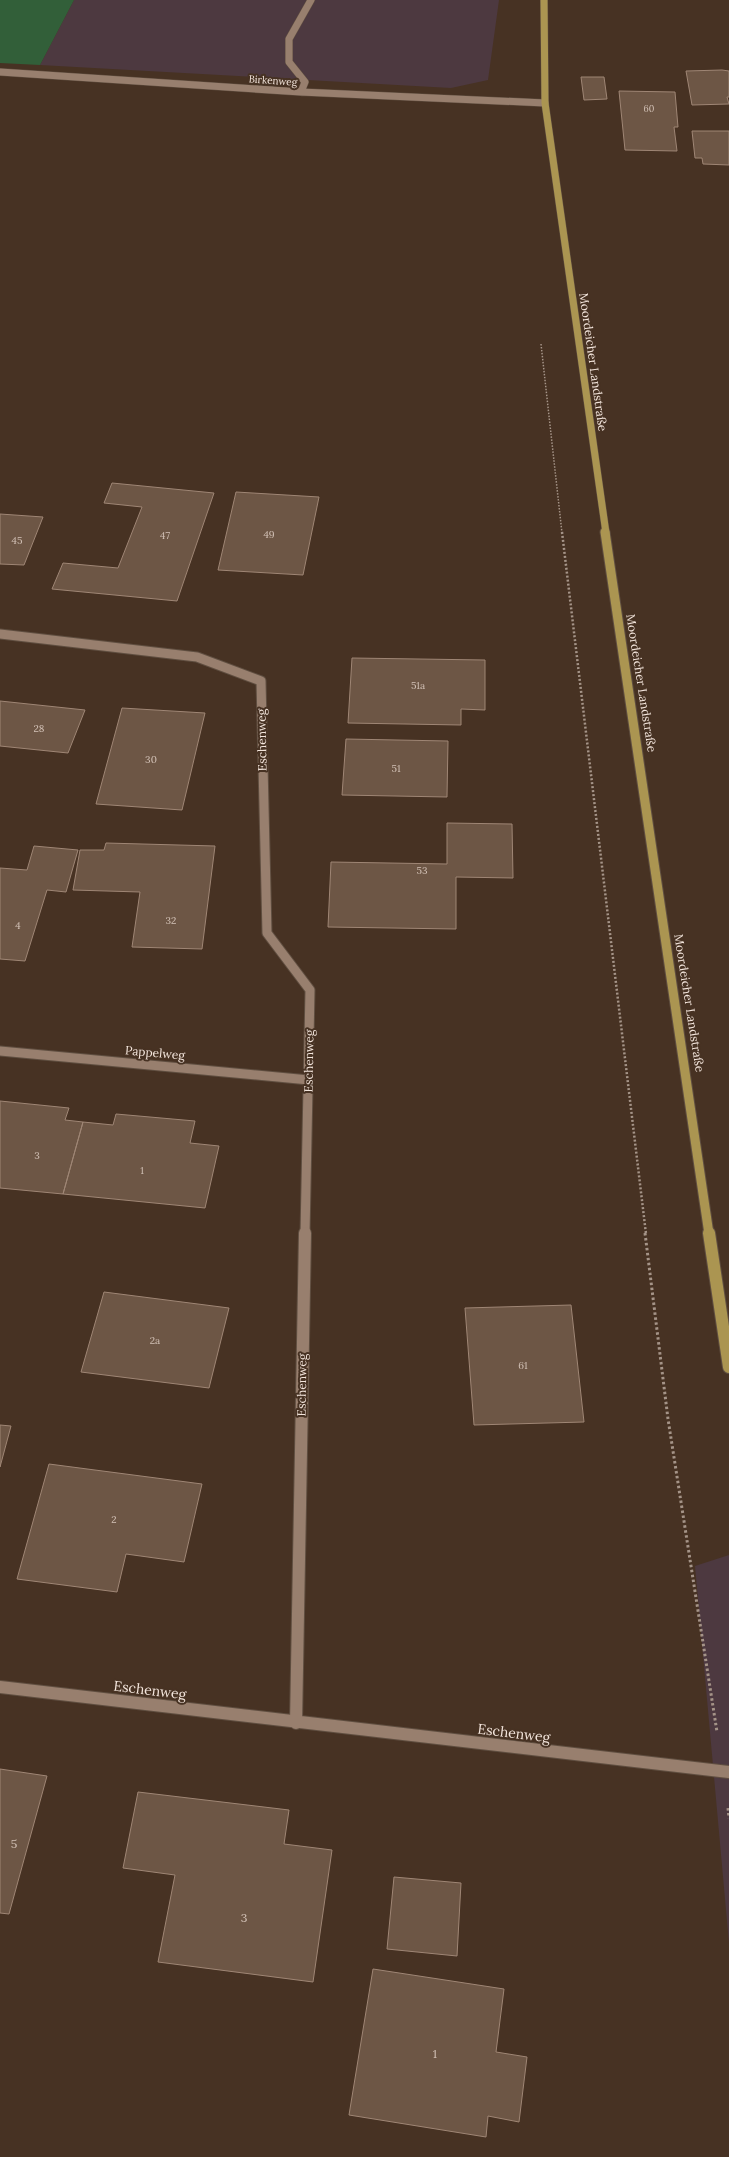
<svg xmlns="http://www.w3.org/2000/svg" width="729" height="2157" font-family="Lora,serif">
<style>
.commercial{fill:#4d3940}
.green{fill:#325f39}
.building{fill:#6d5645;stroke:#9f8675}
.lines{fill:none;stroke-linecap:round;stroke-linejoin:round}
.minor-far2-casing{stroke:#604f41;stroke-width:8}
.minor-far1-casing{stroke:#604f41;stroke-width:11}
.minor-casing{stroke:#604f41;stroke-width:14}
.major-far2-casing{stroke:#604f41;stroke-width:8}
.major-far1-casing{stroke:#604f41;stroke-width:11}
.major-casing{stroke:#604f41;stroke-width:14}
.path-far2{stroke:#a59488;stroke-width:1.5;stroke-dasharray:1.5 1.5;stroke-linecap:butt}
.path-far1{stroke:#a59488;stroke-width:2.5;stroke-dasharray:2 2;stroke-linecap:butt}
.path{stroke:#a59488;stroke-width:3;stroke-dasharray:2.5 2.5;stroke-linecap:butt}
.minor-far2{stroke:#987f6e;stroke-width:7}
.minor-far1{stroke:#987f6e;stroke-width:9}
.minor{stroke:#987f6e;stroke-width:12}
.major-far2{stroke:#ab9551;stroke-width:7}
.major-far1{stroke:#ab9551;stroke-width:9}
.major{stroke:#ab9551;stroke-width:12}
.labels{text-anchor:middle;stroke-width:4;stroke-linejoin:round;paint-order:stroke}
.far-number-label{font-size:9px;fill:#d2c1b6}
.far-street-label{font-size:10px;fill:#f3e5dc;stroke:#473223}
.number-label{font-size:10px;fill:#d2c1b6}
.street-label{font-size:12px;fill:#f3e5dc;stroke:#473223}
.near-number-label{font-size:12px;fill:#d2c1b6}
.near-street-label{font-size:14px;fill:#f3e5dc;stroke:#473223}
</style>
<rect width="100%" height="100%" fill="#473223"/>
<path class="commercial" d="M74 0H499L488 80 451 88 40 65Z
M729 1555V1943L695 1566Z"/>
<path class="green" d="M0 0H74L40 65 0 63Z"/>
<path class="building" d="M722 70 729 71V97H727L729 104 692 105 686 71Z
M581 77H604L607 99 584 100Z
M619 91 675 92 678 127H674L677 151 625 150Z
M692 131H729V165L703 164 702 158H695Z
M112 483 214 493 177 601 52 589 63 563 118 568 142 507 104 503Z
M236 492 319 497 303 575 218 570Z
M0 514 43 517 24 565 0 564Z
M352 658 485 660V710L461 709V725L348 723Z
M0 701 85 710 68 753 0 746Z
M122 708 205 713 182 810 96 804Z
M346 739 448 741 447 797 342 795Z
M447 823 512 824 513 878 456 877V929L328 927 331 862 447 864Z
M106 843 215 846 202 949 132 947 140 892 73 890 80 850H104Z
M34 846 78 850 66 892 47 890 25 961 0 959V868L27 870Z
M0 1101 69 1108 65 1120 83 1122 63 1194 0 1188Z
M116 1114 195 1121 190 1143 219 1146 205 1208 63 1194 83 1122 113 1125Z
M104 1292 229 1308 209 1388 81 1372Z
M571 1305 584 1422 474 1425 465 1308Z
M0 1425 11 1426 0 1467Z
M49 1464 202 1484 184 1562 126 1554 117 1592 17 1579Z
M0 1769 47 1776 9 1914 0 1913Z
M138 1792 289 1810 284 1844 332 1850 313 1982 158 1962 175 1875 123 1868Z
M394 1877 461 1883 457 1956 387 1949Z
M373 1969 504 1989 496 2052 527 2057 519 2122 488 2116 486 2137 349 2115Z"/>
<g class="lines">
<g class="minor-far2-casing">
<path id="minor-far2" d="M0 72 301 92 545 103
M301 92 305 82 289 62V39L311 0"/>
</g>
<g class="minor-far1-casing">
<path id="minor-far1" d="M0 634 197 657 261 681 267 933 310 990 305 1234
M0 1051 309 1080"/>
</g>
<g class="minor-casing">
<path id="minor" d="M0 1687 729 1772
M296 1723 305 1233"/>
</g>
<g class="major-far2-casing">
<path id="major-far2" d="M544 0 545 103 606 533"/>
</g>
<g class="major-far1-casing">
<path id="major-far1" d="M605 532 709 1234"/>
</g>
<g class="major-casing">
<path id="major" d="M709 1233 729 1367"/>
</g>
<path class="path-far2" d="M541 344 562 533"/>
<path class="path-far1" d="M562 532 646 1234"/>
<path class="path" d="M645 1233 668 1419 717 1732
M728 1808 729 1818"/>
<use href="#minor-far2" class="minor-far2"/>
<use href="#minor-far1" class="minor-far1"/>
<use href="#minor" class="minor"/>
<use href="#major-far2" class="major-far2"/>
<use href="#major-far1" class="major-far1"/>
<use href="#major" class="major"/>
</g>
<g class="labels">
<g class="far-number-label">
<text x="649" y="112">60</text>
</g>
<g class="far-street-label">
<text transform="translate(273 80) rotate(4)" y="4">Birkenweg</text>
</g>
<g class="number-label">
<text x="269" y="538">49</text>
<text x="165" y="539">47</text>
<text x="17" y="544">45</text>
<text x="418" y="689">51a</text>
<text x="39" y="732">28</text>
<text x="151" y="763">30</text>
<text x="396" y="772">51</text>
<text x="422" y="874">53</text>
<text x="171" y="924">32</text>
<text x="18" y="929">4</text>
<text x="37" y="1159">3</text>
<text x="142" y="1174">1</text>
<text x="155" y="1344">2a</text>
<text x="523" y="1369">61</text>
<text x="114" y="1523">2</text>
</g>
<g class="street-label">
<text transform="translate(593 362) rotate(82)" y="4">Moordeicher Landstraße</text>
<text transform="translate(641 683) rotate(81)" y="4">Moordeicher Landstraße</text>
<text transform="translate(262 740) rotate(-91)" y="4">Eschenweg</text>
<text transform="translate(689 1003) rotate(81)" y="4">Moordeicher Landstraße</text>
<text transform="translate(155 1053) rotate(5)" y="4">Pappelweg</text>
<text transform="translate(309 1061) rotate(-89)" y="4">Eschenweg</text>
<text transform="translate(302 1385) rotate(-89)" y="4">Eschenweg</text>
</g>
<g class="near-number-label">
<text x="14" y="1848">5</text>
<text x="244" y="1922">3</text>
<text x="435" y="2058">1</text>
</g>
<g class="near-street-label">
<text transform="translate(150 1690) rotate(7)" y="5">Eschenweg</text>
<text transform="translate(514 1733) rotate(7)" y="5">Eschenweg</text>
</g>
</g>
</svg>
